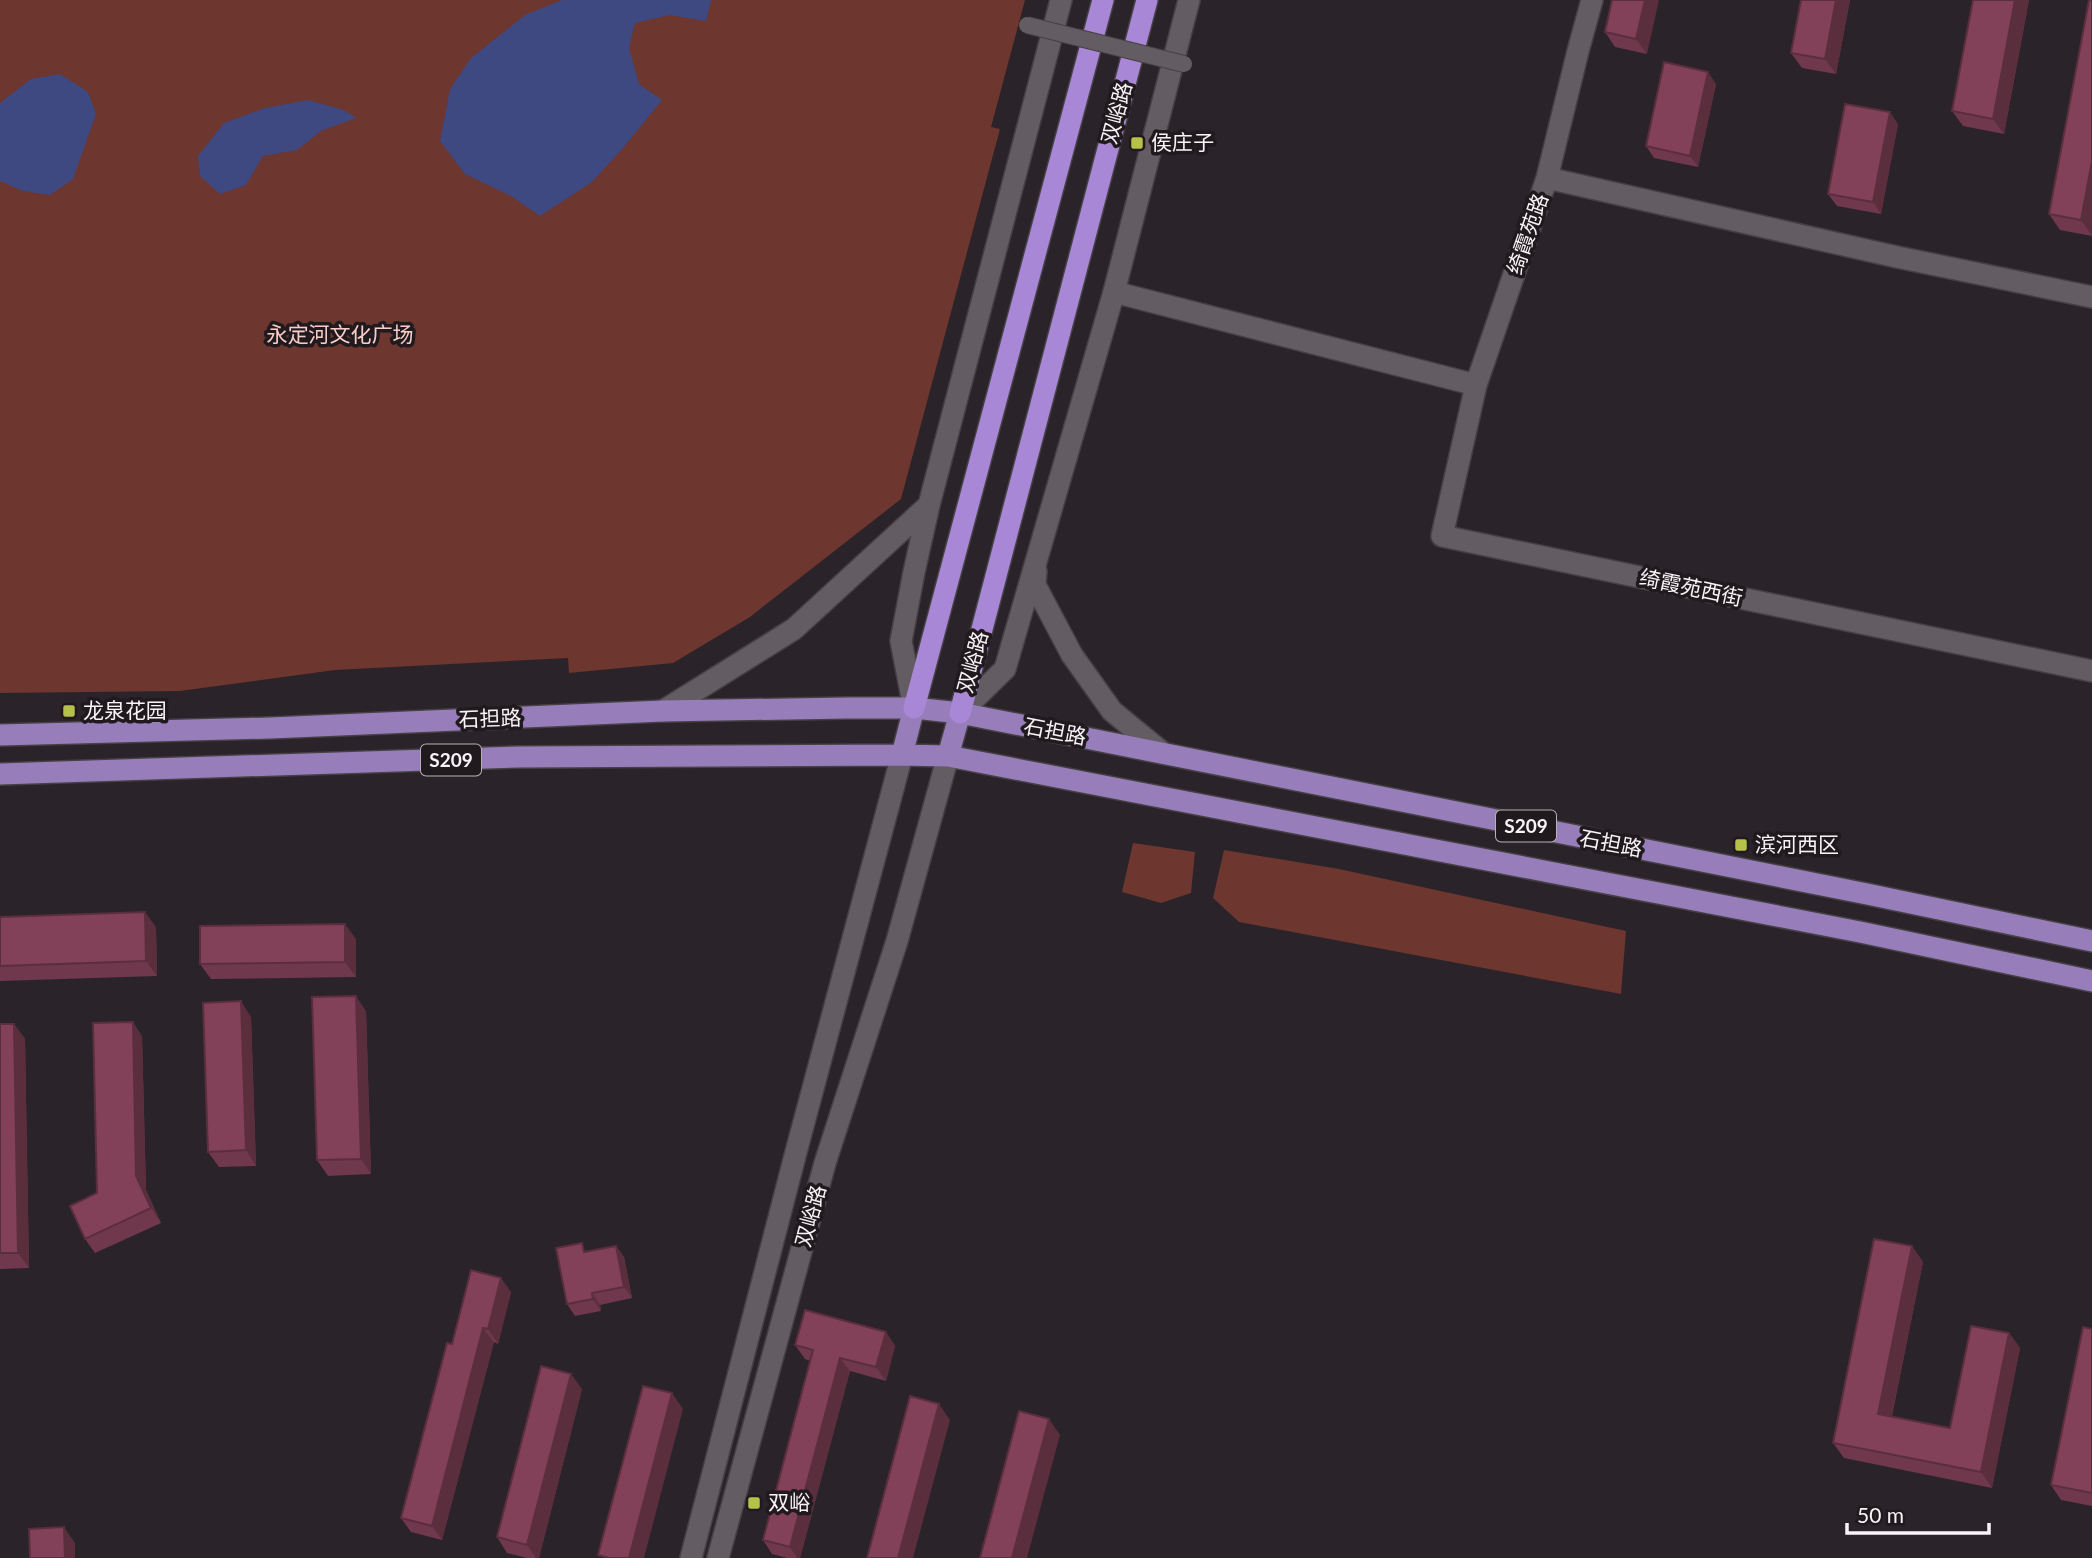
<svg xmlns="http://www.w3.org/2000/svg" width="2092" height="1558" font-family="Lato,'Noto Sans SC',sans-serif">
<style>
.green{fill:#6d362f}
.water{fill:#3d4980}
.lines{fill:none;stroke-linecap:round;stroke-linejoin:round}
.minor-casing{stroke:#444044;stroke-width:24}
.tertiary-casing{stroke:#444044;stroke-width:24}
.secondary-casing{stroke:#444044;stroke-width:24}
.primary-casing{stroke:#444044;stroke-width:24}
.trunk-casing{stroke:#444044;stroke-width:24}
.minor{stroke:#645c63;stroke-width:21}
.tertiary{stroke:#645c63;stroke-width:21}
.secondary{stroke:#645c63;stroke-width:21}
.primary{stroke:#977db9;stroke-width:21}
.trunk{stroke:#a888d6;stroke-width:21}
.pedestrian-bridge-casing{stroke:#444044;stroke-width:18;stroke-linecap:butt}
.pedestrian-bridge{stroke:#645c63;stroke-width:16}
.wall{fill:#70384c}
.shaded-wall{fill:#5b2e3e}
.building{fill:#824158;stroke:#5b2e3e;stroke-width:2}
.poi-dot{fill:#b6c148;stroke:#201a1f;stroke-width:2.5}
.labels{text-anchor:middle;stroke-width:7;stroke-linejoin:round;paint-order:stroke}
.shield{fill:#201a1f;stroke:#b6b2b6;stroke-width:2}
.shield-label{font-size:19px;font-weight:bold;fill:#f7f3f6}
.street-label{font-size:21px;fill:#f7f3f6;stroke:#201a1f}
.poi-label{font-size:21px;fill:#f7f3f6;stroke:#201a1f;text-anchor:start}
.park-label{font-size:21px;fill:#f8cdc7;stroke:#201a1f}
</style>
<rect width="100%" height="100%" fill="#2a2329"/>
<path class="green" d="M0 0H1025L991 127 1000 129 901 499 750 617 673 663 569 673 568 658 335 670 180 691 0 693Z
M1133 843 1195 852 1191 893 1161 903 1122 892Z
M1224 850 1339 869 1626 931 1621 994 1239 922 1213 898Z"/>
<path class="water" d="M562 0H711L706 21 670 15 635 23 629 48 639 84 662 100 623 148 592 182 540 216 511 196 465 174 440 141 450 89 471 58 525 15Z
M60 74 88 92 96 114 73 179 50 195 23 191 0 181V103L31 79Z
M308 100 344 110 356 118 321 131 297 150 263 156 246 185 220 194 200 176 198 156 224 123 265 108Z"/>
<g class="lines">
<g class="minor-casing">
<path id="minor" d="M1547 178 1578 51 1592 0
M1114 292 1476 385 1547 178 1897 257 2092 297
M1476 385 1442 536 2092 671"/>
</g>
<g class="tertiary-casing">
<path id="tertiary" d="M1036 571 1035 585 1072 655 1112 711 1163 753
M914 708 901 641 914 572 929 505 1061 0
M663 711 794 629 929 505
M960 713 1005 669 1114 292 1189 0"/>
</g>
<g class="secondary-casing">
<path id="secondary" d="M691 1558 796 1152 902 755
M718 1558 825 1163 897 941 948 756"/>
</g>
<g class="primary-casing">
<path id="primary" d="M0 735 270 728 663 711 847 708H914L960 713 1036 728 1867 894 2092 941
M902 755 914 708
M948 756 960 713
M0 774 519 757 902 755 948 756 1860 932 2092 981"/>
</g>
<g class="trunk-casing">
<path id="trunk" d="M914 708 1103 0
M960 713 1147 0"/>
</g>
<use href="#minor" class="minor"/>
<use href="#tertiary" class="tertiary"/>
<use href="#secondary" class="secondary"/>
<use href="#primary" class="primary"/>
<use href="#trunk" class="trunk"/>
<g class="pedestrian-bridge-casing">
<path id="pedestrian-bridge" d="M1027 25 1184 64"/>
</g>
<use href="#pedestrian-bridge" class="pedestrian-bridge"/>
</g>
<path class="wall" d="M1612 0 1647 54 1615 47 1605 32Z
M1801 0H1850L1836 74 1802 68 1791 53Z
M1973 0H2029L2004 134 1963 126 1952 111Z
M2092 0V236L2060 230 2049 214Z
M1716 84 1698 167 1654 158 1646 146Z
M1898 124 1881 214 1837 206 1828 194Z
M0 917 156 927 157 976 0 981Z
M356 939V977L211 979 200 964Z
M366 1011 371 1174 328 1176 317 1160Z
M251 1017 256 1166 219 1167 208 1152Z
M0 1024H14L25 1039 29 1268 0 1269Z
M142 1036 146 1190 161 1223 95 1253 85 1239Z
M616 1246 624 1257 632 1298 600 1305 601 1311 575 1316 567 1304 588 1251Z
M1912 1246 1923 1262 1892 1416 1950 1428 2009 1333 2020 1348 1992 1488 1844 1458 1833 1443Z
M511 1292 498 1344 494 1342 442 1540 411 1532 401 1518 452 1344Z
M2092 1329V1506L2061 1500 2051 1485Z
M886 1332 895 1346 886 1381 850 1371 800 1558H787L772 1554 763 1540 810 1361 805 1359 795 1345Z
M582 1389 539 1558H527L507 1553 497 1537Z"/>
<path class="shaded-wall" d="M1645 0H1659L1647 54 1636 39Z
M1836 0H1850L1836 74 1825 59Z
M2015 0H2029L2004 134 1993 119Z
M1708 72 1716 84 1698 167 1690 156Z
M1890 112 1898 124 1881 214 1873 202Z
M2092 161V236L2081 220Z
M145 912 156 927 157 976 146 961Z
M345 924 356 939V977L345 962Z
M356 996 366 1011 371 1174 361 1159Z
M241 1001 251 1017 256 1166 246 1150Z
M133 1022 142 1036 146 1190 161 1223 151 1208 136 1176Z
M14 1024 25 1039 29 1268 18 1253Z
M616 1246 624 1257 632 1298 624 1287Z
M1912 1246 1923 1262 1889 1429 1878 1414Z
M501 1278 511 1292 498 1344 488 1329Z
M592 1293 600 1305 601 1311 593 1299Z
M483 1328 494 1342 442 1540 432 1526Z
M886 1332 895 1346 886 1381 876 1367Z
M2009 1333 2020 1348 1992 1488 1981 1472Z
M840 1358 850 1371 800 1558H797L790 1547Z
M571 1374 582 1389 539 1558H536L527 1545Z
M672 1393 683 1409 644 1558H629Z
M939 1404 950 1420 913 1558H898Z
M1049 1419 1060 1435 1027 1558H1012Z
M64 1527 75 1543V1558H65Z"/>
<path class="building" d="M1612 0H1645L1636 39 1605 32Z
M1801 0H1836L1825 59 1791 53Z
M1973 0H2015L1993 119 1952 111Z
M2089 0H2092V161L2081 220 2049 214Z
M1664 62 1708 72 1690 156 1646 146Z
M1845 104 1890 112 1873 202 1828 194Z
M145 912 146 961 0 966V917Z
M345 924V962L200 964V926Z
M356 996 361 1159 317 1160 312 997Z
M241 1001 246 1150 208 1152 203 1003Z
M133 1022 136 1176 151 1208 85 1239 70 1206 97 1193 93 1023Z
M0 1024H14L18 1253H0Z
M1874 1239 1912 1246 1878 1414 1950 1428 1971 1326 2009 1333 1981 1472 1833 1443Z
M582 1243 584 1252 616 1246 624 1287 592 1293 593 1299 567 1304 556 1248Z
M471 1270 501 1278 488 1329 483 1328 432 1526 401 1518 447 1343 452 1344Z
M805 1310 886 1332 876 1367 840 1358 790 1547 763 1540 813 1350 795 1345Z
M2083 1327 2092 1329V1493L2051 1485Z
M541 1366 571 1374 527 1545 497 1537Z
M643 1386 672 1393 629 1558H609L598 1555Z
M910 1396 939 1404 898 1558H867Z
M1019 1411 1049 1419 1012 1558H980Z
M64 1527 65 1558H30L29 1529Z"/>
<g class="poi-dot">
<rect x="1130" y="136" width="14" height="14" rx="3.5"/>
<rect x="62" y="704" width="14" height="14" rx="3.5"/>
<rect x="1734" y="838" width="14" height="14" rx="3.5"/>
<rect x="747" y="1496" width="14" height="14" rx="3.5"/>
</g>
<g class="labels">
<g class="shield">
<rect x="421" y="744.5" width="60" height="31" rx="5"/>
<rect x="1496" y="810.5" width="60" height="31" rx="5"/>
</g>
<g class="shield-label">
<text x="451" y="767">S209</text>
<text x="1526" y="833">S209</text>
</g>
<g class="street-label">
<text transform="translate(1117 113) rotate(-75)" y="7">双峪路</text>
<text transform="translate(1528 234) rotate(-71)" y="7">绮霞苑路</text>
<text transform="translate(1691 588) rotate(12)" y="7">绮霞苑西街</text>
<text transform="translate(973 662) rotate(-75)" y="7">双峪路</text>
<text transform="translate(490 719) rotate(-2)" y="7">石担路</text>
<text transform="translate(1055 732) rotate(11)" y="7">石担路</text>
<text transform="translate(1611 844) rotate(11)" y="7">石担路</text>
<text transform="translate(811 1216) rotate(-75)" y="7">双峪路</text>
</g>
<g class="poi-label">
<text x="1151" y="150">侯庄子</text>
<text x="83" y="718">龙泉花园</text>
<text x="1755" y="852">滨河西区</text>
<text x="768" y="1510">双峪</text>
</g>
<g class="park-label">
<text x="340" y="342">永定河文化广场</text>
</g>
</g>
<path d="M1847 1523v10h142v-10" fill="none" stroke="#f7f3f6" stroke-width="3.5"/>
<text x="1857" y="1523" font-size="21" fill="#f7f3f6" stroke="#201a1f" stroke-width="5" paint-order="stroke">50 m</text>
</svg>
